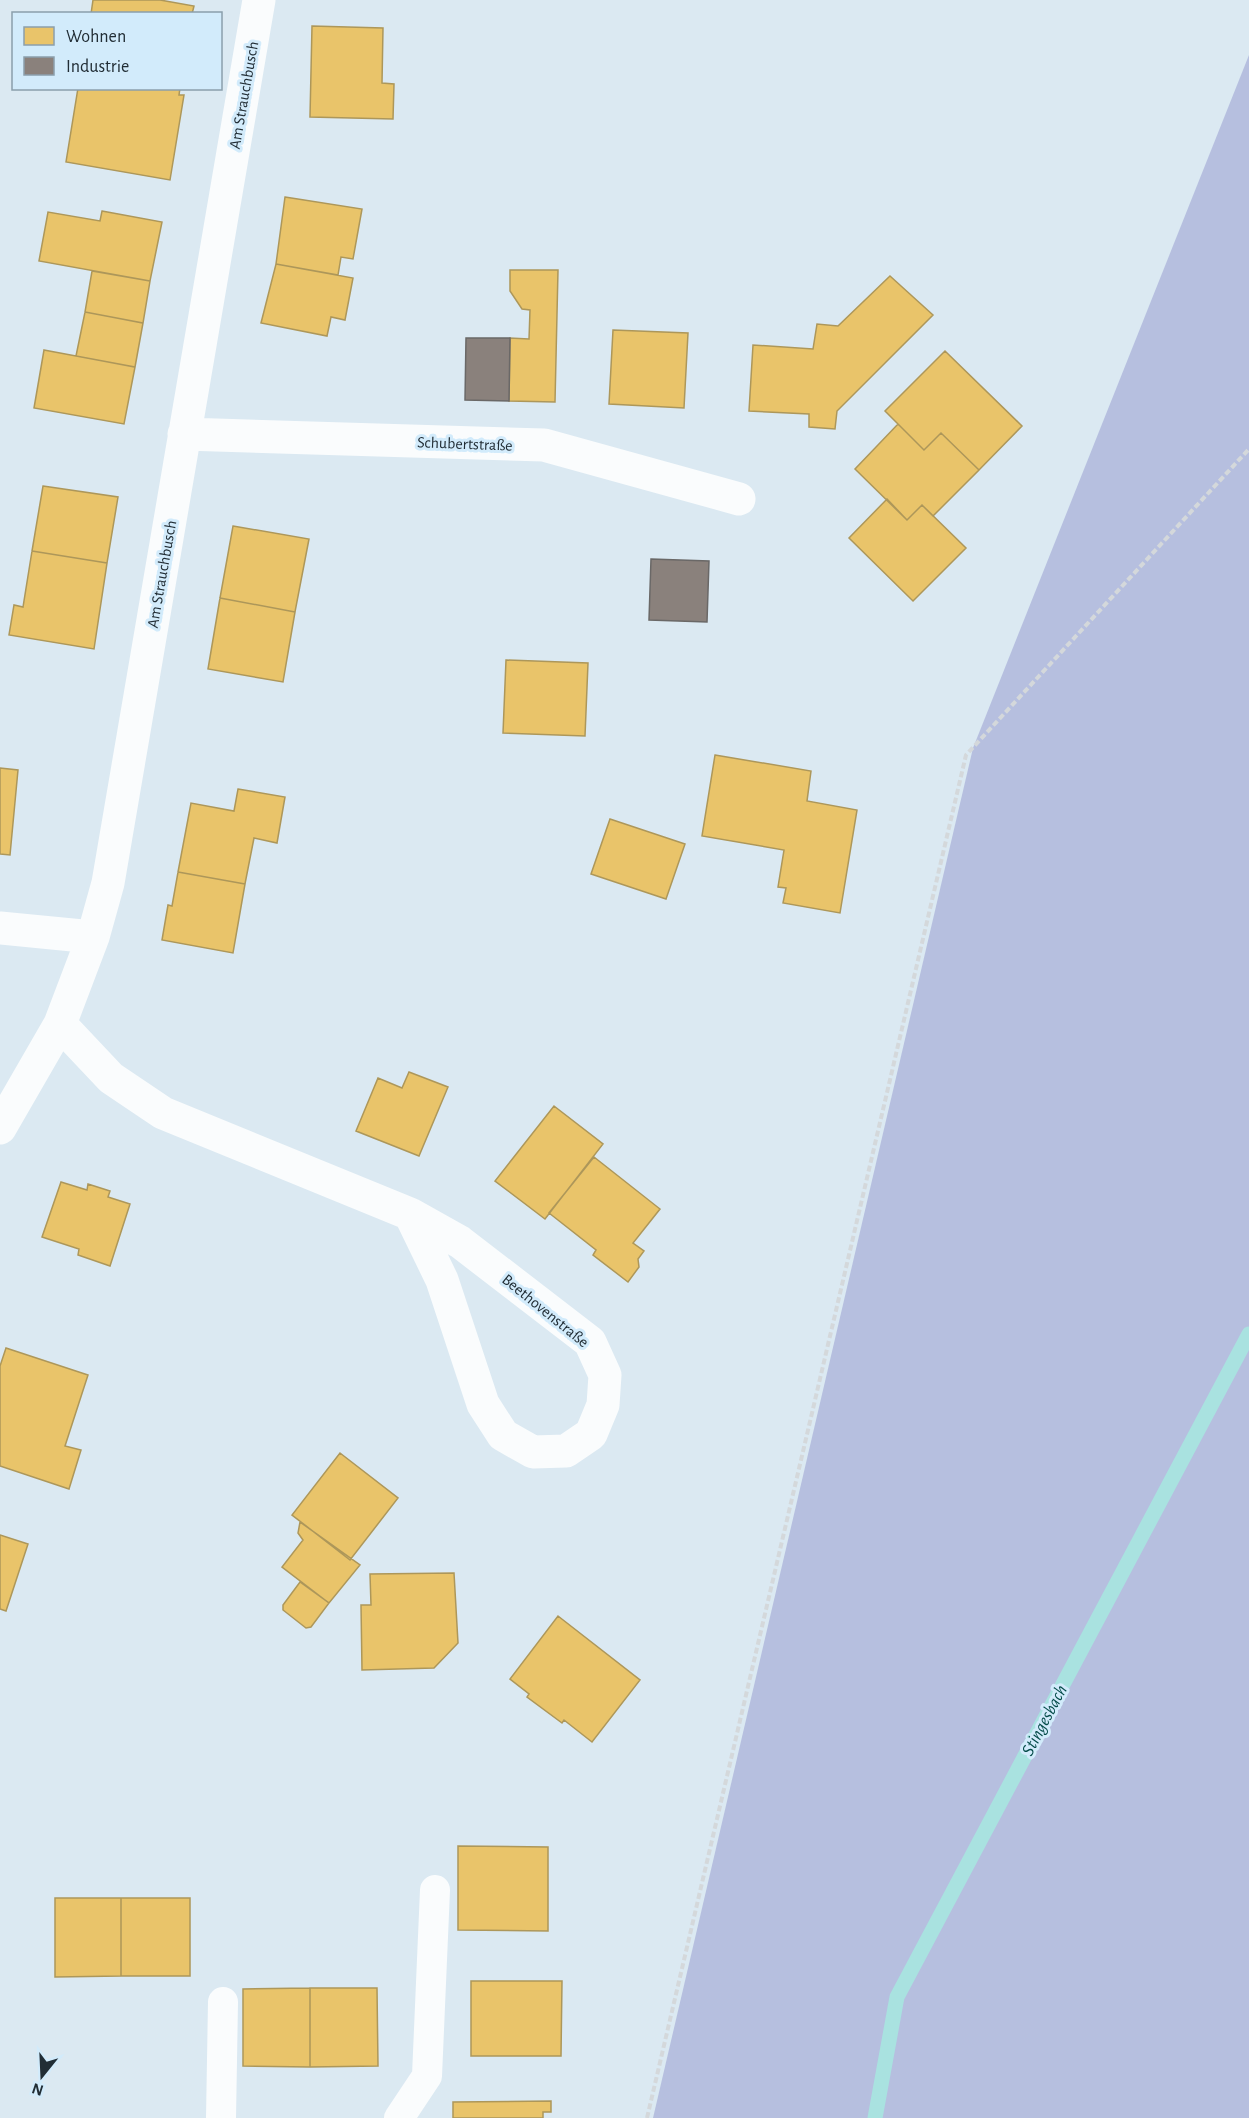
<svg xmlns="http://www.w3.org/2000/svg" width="1249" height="2118" font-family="'Alegreya Sans',sans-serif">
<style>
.forest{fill:#b6bfdf}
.homes{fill:#e9c46a;stroke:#ad975a;stroke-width:1.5}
.industry{fill:#8a817c;stroke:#6a6867;stroke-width:1.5}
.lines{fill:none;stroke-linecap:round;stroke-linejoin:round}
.stream{stroke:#a9e2e0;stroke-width:15}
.path{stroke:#d4d8db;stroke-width:4;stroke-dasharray:6 3;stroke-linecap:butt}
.service{stroke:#fafcfd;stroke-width:30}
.minor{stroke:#fafcfd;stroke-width:33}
.labels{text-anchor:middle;stroke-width:6;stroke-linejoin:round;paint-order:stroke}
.street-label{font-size:16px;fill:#212d35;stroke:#d2ebfb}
.water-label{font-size:18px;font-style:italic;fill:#054c49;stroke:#d2ebfb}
</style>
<rect width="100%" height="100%" fill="#dbe9f2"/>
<path class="forest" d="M1249 55V2118H653L973 748Z"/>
<path class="homes" d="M93 0H160L194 6 192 14H91Z
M312 26 383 28 382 83 394 84 393 119 310 117Z
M78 88H180L179 95H184L170 180 66 162Z
M285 197 362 209 353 259 341 257 338 275 276 264Z
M102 211 162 222 150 281 39 261 48 212 100 221Z
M276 264 353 278 345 320 331 317 327 336 261 323Z
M510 270H558L555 402 509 401 510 338 529 339 530 310 522 309 510 291Z
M92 271 150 281 143 323 85 312Z
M890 276 933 315 837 411 835 429 809 427V414L749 411 753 345 813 349 817 324 838 326Z
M85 312 143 323 135 367 76 356Z
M613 330 688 333 684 408 609 404Z
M44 350 135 367 124 424 34 408Z
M945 351 1022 426 979 470 941 433 924 450 885 411Z
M898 424 924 450 941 433 979 470 933 516 922 505 907 520 855 469Z
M43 486 118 497 107 563 32 551Z
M887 499 907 520 922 505 966 548 913 601 849 538Z
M233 526 309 539 295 612 220 598Z
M32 551 107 563 94 649 9 635 14 605 23 607Z
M220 598 295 612 283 682 208 669Z
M506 660 588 663 585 736 503 733Z
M715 755 811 771 807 801 857 810 840 913 783 903 786 888 778 887 784 850 702 836Z
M0 768 18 770 10 855 0 854Z
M238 789 285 797 277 843 254 838 245 884 178 872 191 803 234 811Z
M610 819 685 844 666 899 591 874Z
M178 872 245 884 233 953 162 940 168 905 172 906Z
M409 1072 448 1087 419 1156 356 1131 378 1078 402 1088Z
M554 1106 603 1144 545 1219 495 1181Z
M594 1157 660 1209 633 1243 644 1251 638 1259 639 1267 628 1282 593 1255 596 1250 549 1213Z
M61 1182 87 1190 88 1184 110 1191 108 1197 130 1204 110 1266 78 1255 79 1249 42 1237Z
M6 1348 88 1375 65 1446 81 1450 69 1489 0 1466V1366Z
M340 1453 398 1498 350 1560 292 1515Z
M300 1522 360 1565 329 1603 282 1567 303 1540 298 1533Z
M0 1535 28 1544 6 1611 0 1609Z
M454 1573 458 1643 434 1668 362 1670 361 1605H371L370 1574Z
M300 1582 329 1603 311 1627 306 1628 283 1610V1605Z
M558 1616 640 1680 592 1742 564 1720 562 1723 527 1697 529 1694 510 1679Z
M458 1846 548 1847V1931L458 1930Z
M55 1898H121V1976L55 1977Z
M121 1898H190V1976H121Z
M471 1981H562L561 2056H471Z
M310 1988H377L378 2066 310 2067Z
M310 1988V2067L243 2066V1989Z
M551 2101V2112H543V2118H453V2102Z"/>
<path class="industry" d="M466 338H510L509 401 465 400Z
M651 559 709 561 707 622 649 620Z"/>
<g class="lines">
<path class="stream" d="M875 2118 897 1997 1249 1334"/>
<path class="path" d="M647 2118 966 755 1249 449"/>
<path class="service" d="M221 2118 223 2002
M399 2118 427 2076 435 1890"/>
<path class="minor" d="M184 434 544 445 739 499
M0 928 93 937
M60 1024 111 1078 163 1113 410 1214 460 1242 590 1342 605 1375 603 1405 591 1434 566 1451 533 1452 503 1435 483 1404 442 1280 410 1214
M0 1128 60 1024 93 937 108 883 259 0"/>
</g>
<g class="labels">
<g class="street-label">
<text transform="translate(243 95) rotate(-80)" y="6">Am Strauchbusch</text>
<text transform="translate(465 443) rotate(2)" y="6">Schubertstraße</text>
<text transform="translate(161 574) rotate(-80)" y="6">Am Strauchbusch</text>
<text transform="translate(546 1310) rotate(39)" y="6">Beethovenstraße</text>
</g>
<g class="water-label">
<text transform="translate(1044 1720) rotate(-62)" y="6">Stingesbach</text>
</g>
</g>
<rect x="12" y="12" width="210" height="78" fill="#d2ebfb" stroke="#8b9fac" stroke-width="1.5"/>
<rect x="24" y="27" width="30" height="18" fill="#e9c46a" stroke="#8b9fac" stroke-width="1.5"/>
<text x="66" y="42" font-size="18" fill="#212d35">Wohnen</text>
<rect x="24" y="57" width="30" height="18" fill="#8a817c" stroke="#8b9fac" stroke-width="1.5"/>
<text x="66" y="72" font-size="18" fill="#212d35">Industrie</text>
<g transform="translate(42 2076) rotate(198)" stroke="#d2ebfb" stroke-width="4.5" paint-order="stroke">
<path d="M0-4.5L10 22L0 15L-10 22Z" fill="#212d35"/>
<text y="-9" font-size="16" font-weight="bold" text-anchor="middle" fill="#212d35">N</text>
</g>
</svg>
